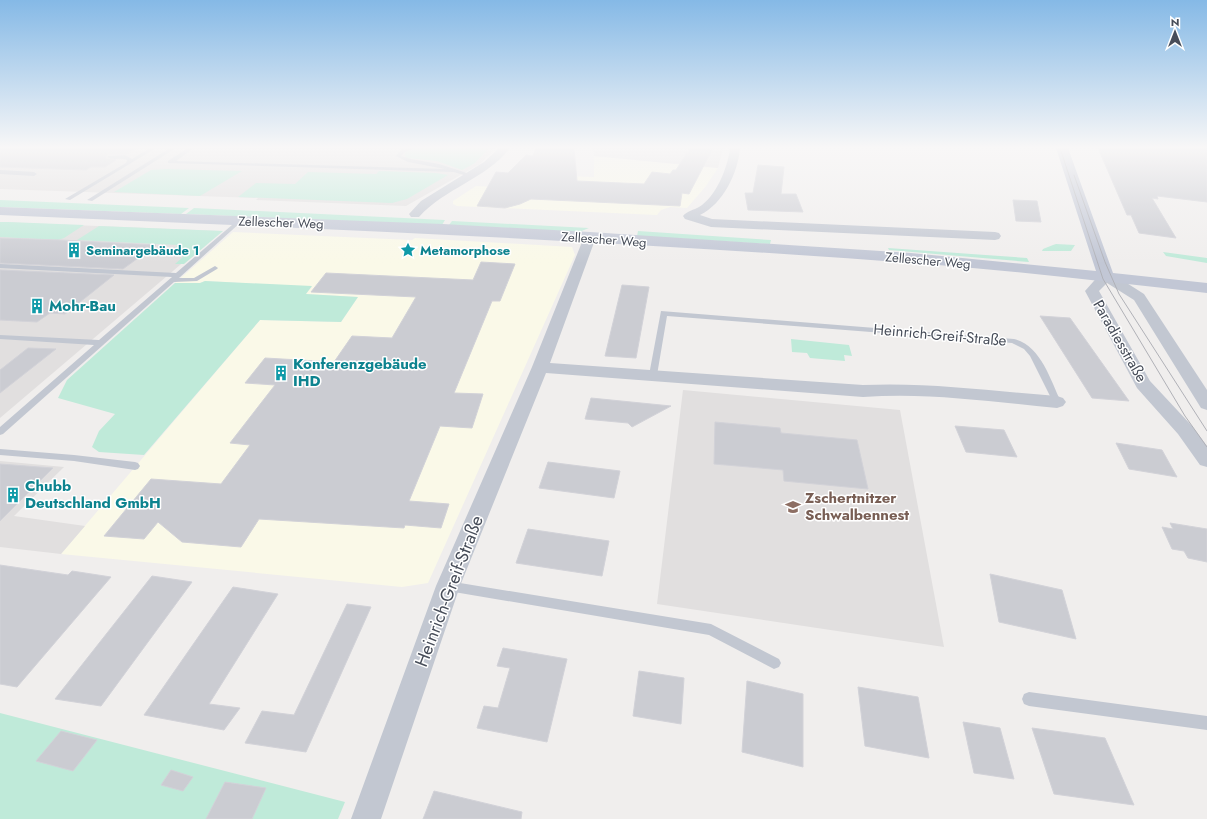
<svg xmlns="http://www.w3.org/2000/svg" width="1207" height="819" font-family="Jost,sans-serif">
<style>
.commercial{fill:#faf9e8}
.education{fill:#e1dfdf}
.green{fill:#bfead9}
.building{fill:#cbccd2;stroke:#d2d2d8}
.lines{fill:none;stroke-linecap:round;stroke-linejoin:round}
.lane{fill:#c2c7d1;fill-rule:evenodd}
.street{fill:#c2c7d1;fill-rule:evenodd}
.secondary{fill:#c2c7d5;fill-rule:evenodd}
.tram{stroke:#b0b1b7;stroke-width:1}
.labels{text-anchor:middle;stroke-width:3;stroke-linejoin:round;paint-order:stroke}
.far-street-label{font-size:13px;fill:#474d59;stroke:#fff}
.far-culture-label{font-size:13px;font-weight:bold;fill:#0d838f;stroke:#fff;text-anchor:start}
.culture-label{font-size:15px;font-weight:bold;fill:#0d838f;stroke:#fff;text-anchor:start}
.street-label{font-size:15px;fill:#474d59;stroke:#fff}
.education-label{font-size:15px;font-weight:bold;fill:#785e54;stroke:#fff;text-anchor:start}
.near-street-label{font-size:18px;fill:#474d59;stroke:#fff}
</style>
<rect width="100%" height="100%" fill="#f0eeed"/>
<path class="commercial" d="M594 156 718 168 706 186 687 208 670 207 661 210 657 215 457 206 453 204V201L476 186 535 189 542 175 594 177Z
M233 232 412 240 415 238 572 247 575 255 428 583 402 587 61 554 260 320 341 322 358 297 305 294 312 287 205 281 200 283H175Z"/>
<path class="education" d="M0 148H496L480 164 406 206 256 200 258 198 0 189Z
M593 148H723L718 168 594 156Z
M0 222 220 231 0 418Z
M683 390 900 410 944 647 657 604Z
M0 461 64 467 14 516 85 526 61 554 0 547Z"/>
<path class="green" d="M415 148H489L475 163 462 170 437 161 407 158 405 156V152Z
M166 169 242 171 200 196 114 192 151 170Z
M379 171 436 173 448 175 407 199 392 203 238 197 256 183 295 184 308 172 376 174Z
M0 200 189 208 181 214 0 207Z
M194 208 445 220 442 225 186 214Z
M452 221 589 228 579 232 449 225Z
M0 222H8L84 225 64 238 58 240 0 237Z
M99 226 223 231 184 264H175L183 257 182 253H169L178 245 77 240Z
M638 231 771 240 770 244 637 236Z
M1053 245 1056 244 1075 245 1071 251H1042L1043 249Z
M888 248 1027 258 1029 262 889 250Z
M1163 252 1207 258V263L1166 256Z
M205 281 312 286 306 294 358 297 341 322 260 320 144 455 99 452 92 447 99 431 115 414 58 398 67 380 175 283H200Z
M791 339 849 345 852 356 844 355 845 361 810 358 807 353 792 352Z
M0 713 345 802 338 819H0Z"/>
<path class="building" d="M0 148H137L127 154H108L106 156V158L116 160 105 167H91L86 170 0 167Z
M536 148H574L577 181 644 184 652 172 670 174 673 170H676L690 148 712 150 689 194 682 193 680 206 531 199 520 204 505 208 477 206 496 172 508 173 526 155 533 156Z
M1098 148H1207V202L1157 196 1158 199 1152 198 1176 238 1139 233 1131 215H1127Z
M758 165 784 167 781 194H796L803 212 748 210 745 193H753Z
M1013 200 1037 201 1041 222 1016 221Z
M0 238 61 240 156 245 123 269 0 263Z
M481 262 515 264 500 301H492L454 393 483 394 472 428 440 426 409 501 449 504 441 528 405 525 404 528 259 519 241 547 182 542 158 522 144 539 104 536 151 479 221 484 250 445 230 443 275 385 245 383 265 358 334 362 352 336 392 338 416 297 311 292 326 273 473 280Z
M0 270 114 275 65 314 50 313 37 322 0 320Z
M622 285 649 287 636 358 605 356Z
M1040 316 1070 318 1129 401 1092 398Z
M28 348 56 349 0 393V370Z
M591 398 671 406 632 427 628 423 585 419Z
M715 422 780 428 781 433 857 440 868 489 784 481 783 470 714 464Z
M955 426 1004 430 1017 457 966 452Z
M1116 443 1162 450 1177 477 1129 469Z
M548 462 620 471 614 498 539 488Z
M0 464 53 468 0 521Z
M1170 523 1207 529V562L1188 558 1184 551 1172 549 1162 527 1173 529Z
M528 529 609 541 602 576 516 563Z
M0 565 68 575 72 571 111 577 17 687 0 684Z
M990 574 1062 590 1076 639 999 622Z
M152 576 192 582 101 706 55 699Z
M233 587 278 594 209 704 240 708 224 730 144 715Z
M347 604 371 607 306 752 245 743 262 711 294 715Z
M503 648 567 659 547 742 477 728 484 706 498 708 510 668 497 666Z
M639 671 684 678 681 724 633 716Z
M747 681 803 694V767L742 752Z
M858 687 918 697 929 758 865 746Z
M963 722 1000 728 1014 779 974 773Z
M1032 728 1105 738 1134 805 1054 794Z
M61 731 97 740 73 771 36 761Z
M171 770 193 777 183 791 161 785Z
M225 782 266 788 252 819H206Z
M434 791 522 812 521 819H423Z"/>
<g class="lines">
<path class="lane" d="M150 148H156L70 200 65 199 126 163 127 160C121 157 113 161 107 157L108 156 125 155 132 159Z
M170 148H176L92 201 87 200Z
M188 148H194L176 161 445 169 408 162 396 156 401 150 414 148 405 152 401 156 411 159 439 164 473 175 470 177 454 172 168 163V161Z
M0 170 34 172 37 174 34 176 0 174Z
M239 219 242 221 241 222 179 278H194L215 266 218 268 217 269 197 281 174 282 3 434 0 435V427L94 345 0 339V335L99 340 172 277 0 268V264L176 273Z
M661 311 1014 339C1041 346 1050 379 1061 402L1057 405 1054 404 1030 356 1024 349 1012 343 667 316 657 375 653 378 649 375Z
M0 449 74 455 135 462 138 463 140 466 138 469 135 470 74 461 0 455Z
M448 581 711 624 779 659 781 663 779 667 774 669 709 635 448 591 444 590 442 586 444 582Z
M1029 692 1207 716V730L1029 706 1024 704 1022 699 1024 694Z"/>
<path class="street" d="M499 148H510C486 179 445 188 419 217H411L409 214 421 201 484 162Z
M730 148H740C738 173 723 204 700 215L712 219 995 232 999 233 1001 236 999 239 995 240 711 227 685 219 683 216C687 211 694 210 699 207 716 197 728 167 730 148Z
M590 233 594 234 596 237 550 363 863 385C928 382 992 391 1057 396L1063 398 1066 402 1063 406 1057 408C992 402 928 392 863 397L546 373 460 586 381 819H351L436 586 532 367 584 237 586 234Z
M1106 272 1111 273 1144 294 1207 390V410L1201 408 1134 300 1107 283 1099 291 1150 381 1192 426 1207 446V467L1200 465 1178 434 1137 388 1085 291 1101 273Z"/>
<path class="secondary" d="M1056 148H1068L1113 273 1207 283V293C1108 282 1010 270 911 263 607 240 304 228 0 215V207L443 224 590 232 911 253 1096 271Z"/>
<path class="tram" d="M1060 148 1103 279 1185 416 1207 447
M1074 175 1105 262 1119 294 1207 431"/>
</g>
<linearGradient id="sky" x2="0" y2="1"><stop stop-color="#85b9e6"/><stop offset="0.56" stop-color="#f8f7f7"/><stop offset="1" stop-color="#f8f7f7" stop-opacity="0"/></linearGradient>
<rect width="1207" height="263" fill="url(#sky)"/>
<defs>
<g id="building-bare" transform="scale(1.2)"><path d="M-4-6H4V6H1V3H-1V6H-4ZM-2.5-4.3h1.7v1.8h-1.7ZM.8-4.3h1.7v1.8H.8ZM-2.5-1h1.7V.8h-1.7ZM.8-1h1.7V.8H.8Z" fill="#0f9aa8" stroke="#fff" stroke-width="2.5" paint-order="stroke"/></g>
<g id="sight-bare" transform="scale(1.2)"><path d="M0-6L1.8-2.2L6-1.7L2.9 1.2L3.7 5.4L0 3.3L-3.7 5.4L-2.9 1.2L-6-1.7L-1.8-2.2Z" fill="#0f9aa8" stroke="#fff" stroke-width="2.5" paint-order="stroke"/></g>
<g id="school-bare" transform="scale(1.2)"><path d="M0-5L7-2L0 1L-7-2ZM-4 1L0 2.5L4 1V4Q0 6-4 4Z" fill="#8d6e63" stroke="#fff" stroke-width="2.5" paint-order="stroke"/></g>
</defs>
<g fill-rule="evenodd">
<use href="#building-bare" x="74" y="250"/>
<use href="#sight-bare" x="408" y="250"/>
<use href="#building-bare" x="37" y="306"/>
<use href="#building-bare" x="281" y="373"/>
<use href="#building-bare" x="13" y="495"/>
<use href="#school-bare" x="793" y="507"/>
</g>
<g class="labels">
<g class="far-street-label">
<text transform="translate(281 222) rotate(2)" y="5">Zellescher Weg</text>
<text transform="translate(604 239) rotate(4)" y="5">Zellescher Weg</text>
<text transform="translate(928 260) rotate(5)" y="5">Zellescher Weg</text>
</g>
<g class="far-culture-label">
<text x="86" y="255">Seminargebäude 1</text>
<text x="420" y="255">Metamorphose</text>
</g>
<g class="culture-label">
<text x="49" y="311">Mohr-Bau</text>
<text x="293" y="369">Konferenzgebäude<tspan x="293" dy="17">IHD</tspan></text>
<text x="25" y="491">Chubb<tspan x="25" dy="17">Deutschland GmbH</tspan></text>
</g>
<g class="street-label">
<text transform="translate(940 335) rotate(5)" y="5">Heinrich-Greif-Straße</text>
<text transform="translate(1120 341) rotate(60)" y="5">Paradiesstraße</text>
</g>
<g class="education-label">
<text x="805" y="503">Zschertnitzer<tspan x="805" dy="17">Schwalbennest</tspan></text>
</g>
<g class="near-street-label">
<text transform="translate(449 591) rotate(-69)" y="6">Heinrich-Greif-Straße</text>
</g>
</g>
<g transform="translate(1175 32)" stroke="#ffffff" stroke-width="3" paint-order="stroke">
<path d="M0-3L7 15L0 10L-7 15Z" fill="#474d59"/>
<text y="-6" font-size="11" font-weight="bold" text-anchor="middle" fill="#474d59">N</text>
</g>
</svg>
